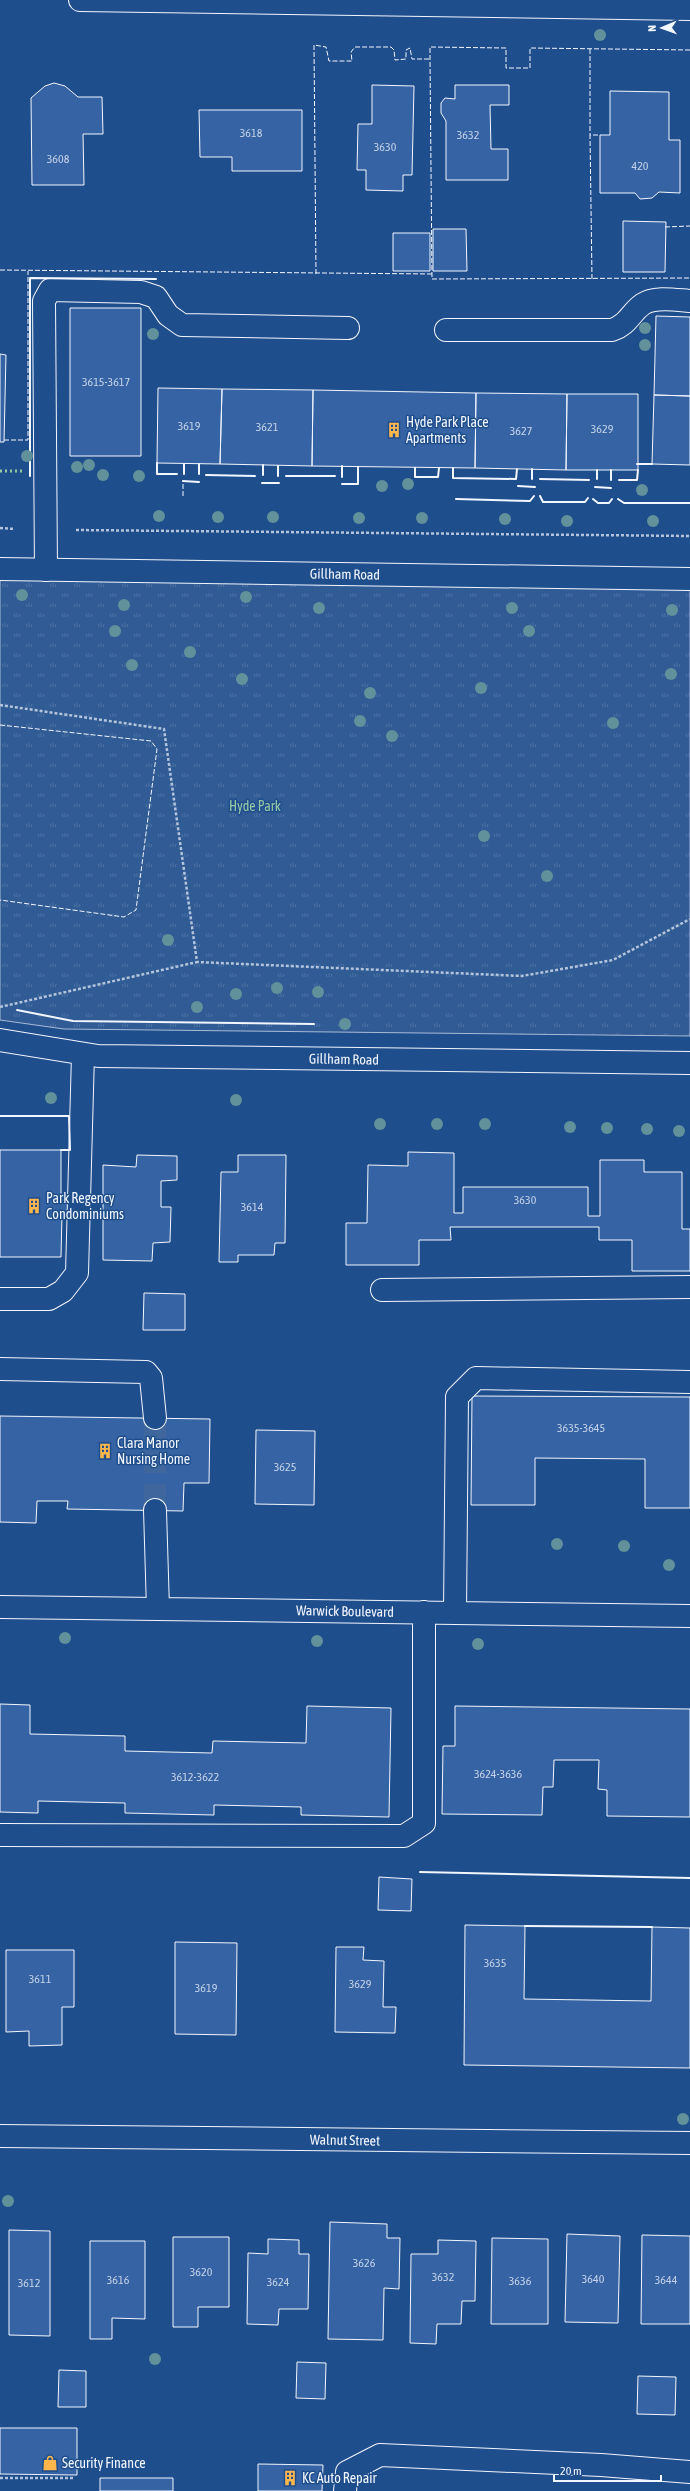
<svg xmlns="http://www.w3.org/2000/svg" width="690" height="2491" font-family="'Asap Condensed',sans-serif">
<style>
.park{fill:url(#park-tufts);stroke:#a8bbd7}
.building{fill:#3563a3;stroke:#f2f6ff}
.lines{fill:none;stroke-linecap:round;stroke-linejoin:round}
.minor-tunnel{stroke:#3f679d;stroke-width:22;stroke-dasharray:22 11;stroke-linecap:butt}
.minor-casing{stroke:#f2f6ff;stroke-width:24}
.major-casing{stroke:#f2f6ff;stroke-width:24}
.path{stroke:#b3c4dc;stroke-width:2.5;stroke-dasharray:3 2;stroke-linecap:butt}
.minor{stroke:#1f4e8c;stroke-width:22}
.major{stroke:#1f4e8c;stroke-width:22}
.hedge{stroke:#97c8a6;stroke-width:3;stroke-dasharray:2 3;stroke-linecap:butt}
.fence{stroke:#f2f6ff;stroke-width:1;stroke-dasharray:5 2;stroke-linecap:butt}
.wall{stroke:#f2f6ff;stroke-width:2}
.tree{fill:#61919a}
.labels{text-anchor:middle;stroke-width:3;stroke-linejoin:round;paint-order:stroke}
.number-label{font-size:12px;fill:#c3d1e8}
.poi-label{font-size:14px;fill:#f2f6ff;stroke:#1f4e8c;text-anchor:start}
.street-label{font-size:14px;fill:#f2f6ff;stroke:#1f4e8c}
.park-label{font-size:14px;fill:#97c8a6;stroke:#1f4e8c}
</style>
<defs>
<pattern id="park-tufts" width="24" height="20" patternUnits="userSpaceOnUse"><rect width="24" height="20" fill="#305b95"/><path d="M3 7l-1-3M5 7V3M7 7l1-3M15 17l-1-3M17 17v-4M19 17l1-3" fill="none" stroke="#4e73a5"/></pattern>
</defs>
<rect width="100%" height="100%" fill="#1f4e8c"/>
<path class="park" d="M0 578 690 587V1036L64 1029 0 1020Z"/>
<path class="building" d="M54 83 65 86 78 97H102L103 134H83L84 185H32L31 98 45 86Z
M372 85 414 86 412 175H403V191L366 190V170H357L358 124H372Z
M455 85H509V105H490L491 149H508V180H446V121L441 113V103L445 98 455 99Z
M610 91 669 92V140H680V193L659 192 652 198 640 199 635 193H600V135H610Z
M199 110H302V171H232V157H200Z
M623 221 666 222 665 272H623Z
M433 229H466L467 271H433Z
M393 233H430V271H393Z
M70 308H141V456H70Z
M656 316 690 317V396L654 395Z
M0 354 6 355 4 442H0Z
M158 388 222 389 220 464 157 463Z
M222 389 313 390 312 466 220 464Z
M313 390 476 393 475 468 312 466Z
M476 393 567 394 566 470 475 468Z
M567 394H638V470H566Z
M654 395 690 396V465L652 464Z
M0 1150H61V1200H68L69 1212 62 1213 61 1257H0Z
M408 1152 454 1153V1213H463V1187H588V1216H600V1160H644V1172H682V1229H690V1271H632V1240H599V1227H450L451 1240H419V1265H346V1223H367L368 1165 408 1166Z
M137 1155 177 1156V1180L161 1181V1207H171L170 1242 153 1243 152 1261 103 1260V1165L136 1167Z
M238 1155H286L285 1243H275L274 1255H238V1262H219L221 1172H238Z
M144 1293 185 1294V1330H143Z
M472 1396 690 1397V1508H645V1459L535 1458V1505H471Z
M0 1416 210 1419 209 1483H184L183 1511 67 1509 68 1501H37L36 1523 0 1522Z
M256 1430 315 1431 314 1505 255 1504Z
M0 1704 30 1705V1734L125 1736V1751L212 1753 213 1741 306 1743 307 1706 391 1708 389 1817 301 1815V1807L214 1805V1815L125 1813V1803L38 1801V1813L0 1812Z
M455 1706 690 1709V1817L607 1816V1790L598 1789 599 1760H554L553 1787H543L542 1815 442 1814 443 1746H455Z
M379 1877 412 1879 411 1911 378 1910Z
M465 1925 525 1926 524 1999 651 2001 652 1927 690 1928V2068L464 2065Z
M175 1942 237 1943 236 2035 175 2034Z
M336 1947H364L363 1960 384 1961 383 2007H396L395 2033 335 2032Z
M6 1950H74V2007H62V2045L29 2046V2031L6 2032Z
M330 2222 387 2224V2238H400L399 2289 384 2288 383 2340 328 2339Z
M9 2230 50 2231V2336L9 2335Z
M567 2234 620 2236 618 2323 565 2322Z
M642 2235 690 2236V2324H641Z
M173 2237H229V2307H198V2327H173Z
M492 2238 548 2239V2324H491Z
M268 2239 299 2240V2254H309L308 2309H279L278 2325 247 2324 248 2253 268 2254Z
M438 2240 476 2241 475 2301H462L461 2324H437L436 2344 410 2343 411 2254H438Z
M90 2241H145V2319L112 2318V2339H90Z
M297 2362 326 2363 325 2399 296 2398Z
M59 2370 86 2371V2407H58Z
M638 2376 676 2377 675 2415 637 2414Z
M0 2428H77V2475L0 2474Z
M258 2464 323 2465 322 2491H258Z
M100 2478H173V2491H100Z"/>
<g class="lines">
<path class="minor-tunnel" d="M155 1418V1510"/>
<g class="minor-casing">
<path id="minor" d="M80 0 690 9
M446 330H612C629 324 630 313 643 304 655 296 676 300 690 301
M46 570 44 301 50 290 141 292 156 297 168 315 182 325 348 328
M382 1290 690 1287
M0 1299H49L63 1291 77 1273 83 1054
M0 1369 146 1372 151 1378 155 1418
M155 1510 158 1609
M0 1607 690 1616
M455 1613 457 1397 476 1378 690 1382
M0 1835 404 1836 424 1823V1612
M0 2136 690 2143
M345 2491 347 2472 380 2455 601 2465 690 2472"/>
</g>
<g class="major-casing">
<path id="major" d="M0 569 690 579
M0 1040 98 1056 690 1063"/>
</g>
<path class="path" d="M0 528 15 529
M76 530 690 536
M0 705 164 729 197 962 522 976 613 960 690 919
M0 1007 197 962
M0 2478H73"/>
<use href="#minor" class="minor"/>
<use href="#major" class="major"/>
<path class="hedge" d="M0 471H22"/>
<path class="fence" d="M590 49V135
M690 50 530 48V68H506V48L430 47V59L432 279 690 278
M665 227 690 226
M0 270 432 274
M316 274 314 45 326 47 329 61H352L351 52 355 47H391L394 50 395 60 406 59V50L410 48 412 59H430
M592 279 590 135H600
M4 440H28V271
M183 496V481
M0 725 151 741 157 749 136 910 124 917 0 900"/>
<path class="wall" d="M157 463V474H177
M199 464V474
M637 464H652
M278 466V476
M342 466V477
M415 468V477H438L439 468
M453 468V478L516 479 517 469
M532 469V479
M597 470V479
M184 474V464
M206 475 255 476
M263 475V465
M30 476V278L156 279
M286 476H335
M540 479 589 480
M611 480V470
M619 480H637L638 470
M183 481 199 482
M262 483H279
M342 484H358V467
M518 486 535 487
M595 487 611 488
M540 496 543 502H585L588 498
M456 499 530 501 534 496
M593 499 598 503H609L612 499
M618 499 624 503H690
M17 1010 73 1021 314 1024
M0 1116H69L70 1150H61
M420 1872 690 1878
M525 1926 652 1927"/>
</g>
<g class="tree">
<circle cx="600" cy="35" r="6"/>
<circle cx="645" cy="328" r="6"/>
<circle cx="153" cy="334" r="6"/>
<circle cx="645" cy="345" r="6"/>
<circle cx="27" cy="456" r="6"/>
<circle cx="89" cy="465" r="6"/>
<circle cx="77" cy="467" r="6"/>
<circle cx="103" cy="475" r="6"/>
<circle cx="139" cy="476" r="6"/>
<circle cx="408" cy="484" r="6"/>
<circle cx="382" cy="486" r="6"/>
<circle cx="642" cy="490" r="6"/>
<circle cx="159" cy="516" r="6"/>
<circle cx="218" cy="517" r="6"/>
<circle cx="273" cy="517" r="6"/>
<circle cx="359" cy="518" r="6"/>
<circle cx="422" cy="518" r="6"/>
<circle cx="505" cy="519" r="6"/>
<circle cx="567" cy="521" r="6"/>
<circle cx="653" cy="521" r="6"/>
<circle cx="22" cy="595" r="6"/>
<circle cx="246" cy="597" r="6"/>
<circle cx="124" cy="605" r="6"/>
<circle cx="319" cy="608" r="6"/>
<circle cx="512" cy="608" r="6"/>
<circle cx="672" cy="610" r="6"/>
<circle cx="115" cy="631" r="6"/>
<circle cx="529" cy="631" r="6"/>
<circle cx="190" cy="652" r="6"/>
<circle cx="132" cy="665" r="6"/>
<circle cx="671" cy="674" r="6"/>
<circle cx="242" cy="679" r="6"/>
<circle cx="481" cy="688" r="6"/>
<circle cx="370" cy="693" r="6"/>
<circle cx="360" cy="721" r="6"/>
<circle cx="613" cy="723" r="6"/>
<circle cx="392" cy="736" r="6"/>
<circle cx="484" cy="836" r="6"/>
<circle cx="547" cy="876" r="6"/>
<circle cx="168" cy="940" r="6"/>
<circle cx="277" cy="988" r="6"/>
<circle cx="318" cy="992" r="6"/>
<circle cx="236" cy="994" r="6"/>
<circle cx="197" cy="1007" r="6"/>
<circle cx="345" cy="1024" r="6"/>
<circle cx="51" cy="1098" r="6"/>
<circle cx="236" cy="1100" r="6"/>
<circle cx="380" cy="1124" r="6"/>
<circle cx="437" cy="1124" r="6"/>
<circle cx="485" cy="1124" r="6"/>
<circle cx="570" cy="1127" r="6"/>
<circle cx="607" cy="1128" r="6"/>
<circle cx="647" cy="1129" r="6"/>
<circle cx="679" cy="1131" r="6"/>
<circle cx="557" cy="1544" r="6"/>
<circle cx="624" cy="1546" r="6"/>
<circle cx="669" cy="1565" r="6"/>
<circle cx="65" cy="1638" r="6"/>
<circle cx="317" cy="1641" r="6"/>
<circle cx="478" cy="1644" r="6"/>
<circle cx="683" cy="2119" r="6"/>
<circle cx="8" cy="2201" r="6"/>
<circle cx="155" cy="2359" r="6"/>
</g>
<defs>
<g id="building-bare" transform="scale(1.2)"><path d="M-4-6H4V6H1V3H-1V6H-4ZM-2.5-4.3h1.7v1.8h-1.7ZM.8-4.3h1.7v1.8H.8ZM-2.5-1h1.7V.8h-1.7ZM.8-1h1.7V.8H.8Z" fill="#ffb74d" stroke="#1f4e8c" stroke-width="2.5" paint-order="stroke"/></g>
<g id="shop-bare" transform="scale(1.2)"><path d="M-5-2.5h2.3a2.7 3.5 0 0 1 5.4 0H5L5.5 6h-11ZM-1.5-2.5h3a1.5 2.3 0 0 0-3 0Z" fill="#ffb74d" stroke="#1f4e8c" stroke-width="2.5" paint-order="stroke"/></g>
</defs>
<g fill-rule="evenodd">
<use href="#building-bare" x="394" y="430"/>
<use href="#building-bare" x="34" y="1206"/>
<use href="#building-bare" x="105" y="1451"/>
<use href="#shop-bare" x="50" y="2463"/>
<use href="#building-bare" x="290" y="2478"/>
</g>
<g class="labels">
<g class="number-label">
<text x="251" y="137">3618</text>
<text x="468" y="139">3632</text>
<text x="385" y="151">3630</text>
<text x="58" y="163">3608</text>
<text x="640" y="170">420</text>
<text x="106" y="386">3615-3617</text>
<text x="189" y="430">3619</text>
<text x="267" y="431">3621</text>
<text x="602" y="433">3629</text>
<text x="521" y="435">3627</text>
<text x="525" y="1204">3630</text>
<text x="252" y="1211">3614</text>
<text x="581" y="1432">3635-3645</text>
<text x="285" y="1471">3625</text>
<text x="498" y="1778">3624-3636</text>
<text x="195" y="1781">3612-3622</text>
<text x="495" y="1967">3635</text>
<text x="40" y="1983">3611</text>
<text x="360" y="1988">3629</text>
<text x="206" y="1992">3619</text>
<text x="364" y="2267">3626</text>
<text x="201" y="2276">3620</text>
<text x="443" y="2281">3632</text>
<text x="593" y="2283">3640</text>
<text x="118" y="2284">3616</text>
<text x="666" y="2284">3644</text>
<text x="520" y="2285">3636</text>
<text x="278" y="2286">3624</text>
<text x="29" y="2287">3612</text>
</g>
<g class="poi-label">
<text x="406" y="427">Hyde Park Place<tspan x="406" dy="16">Apartments</tspan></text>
<text x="46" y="1203">Park Regency<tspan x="46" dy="16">Condominiums</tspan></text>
<text x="117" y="1448">Clara Manor<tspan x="117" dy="16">Nursing Home</tspan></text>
<text x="62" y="2468">Security Finance</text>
<text x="302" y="2483">KC Auto Repair</text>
</g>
<g class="street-label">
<text transform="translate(345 574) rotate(1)" y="5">Gillham Road</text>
<text transform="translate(344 1059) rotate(1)" y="5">Gillham Road</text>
<text transform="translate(345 1611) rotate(1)" y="5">Warwick Boulevard</text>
<text transform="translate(345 2140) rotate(1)" y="5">Walnut Street</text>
</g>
<g class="park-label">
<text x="255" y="811">Hyde Park</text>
</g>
</g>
<g transform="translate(662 28) rotate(268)" stroke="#1f4e8c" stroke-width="3" paint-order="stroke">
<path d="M0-3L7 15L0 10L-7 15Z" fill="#f2f6ff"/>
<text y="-6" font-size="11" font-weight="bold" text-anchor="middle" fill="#f2f6ff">N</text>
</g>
<path d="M554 2475v6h107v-6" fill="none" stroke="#f2f6ff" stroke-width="2"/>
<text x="560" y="2475" font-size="12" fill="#f2f6ff" stroke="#1f4e8c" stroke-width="3" paint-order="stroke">20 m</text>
</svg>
